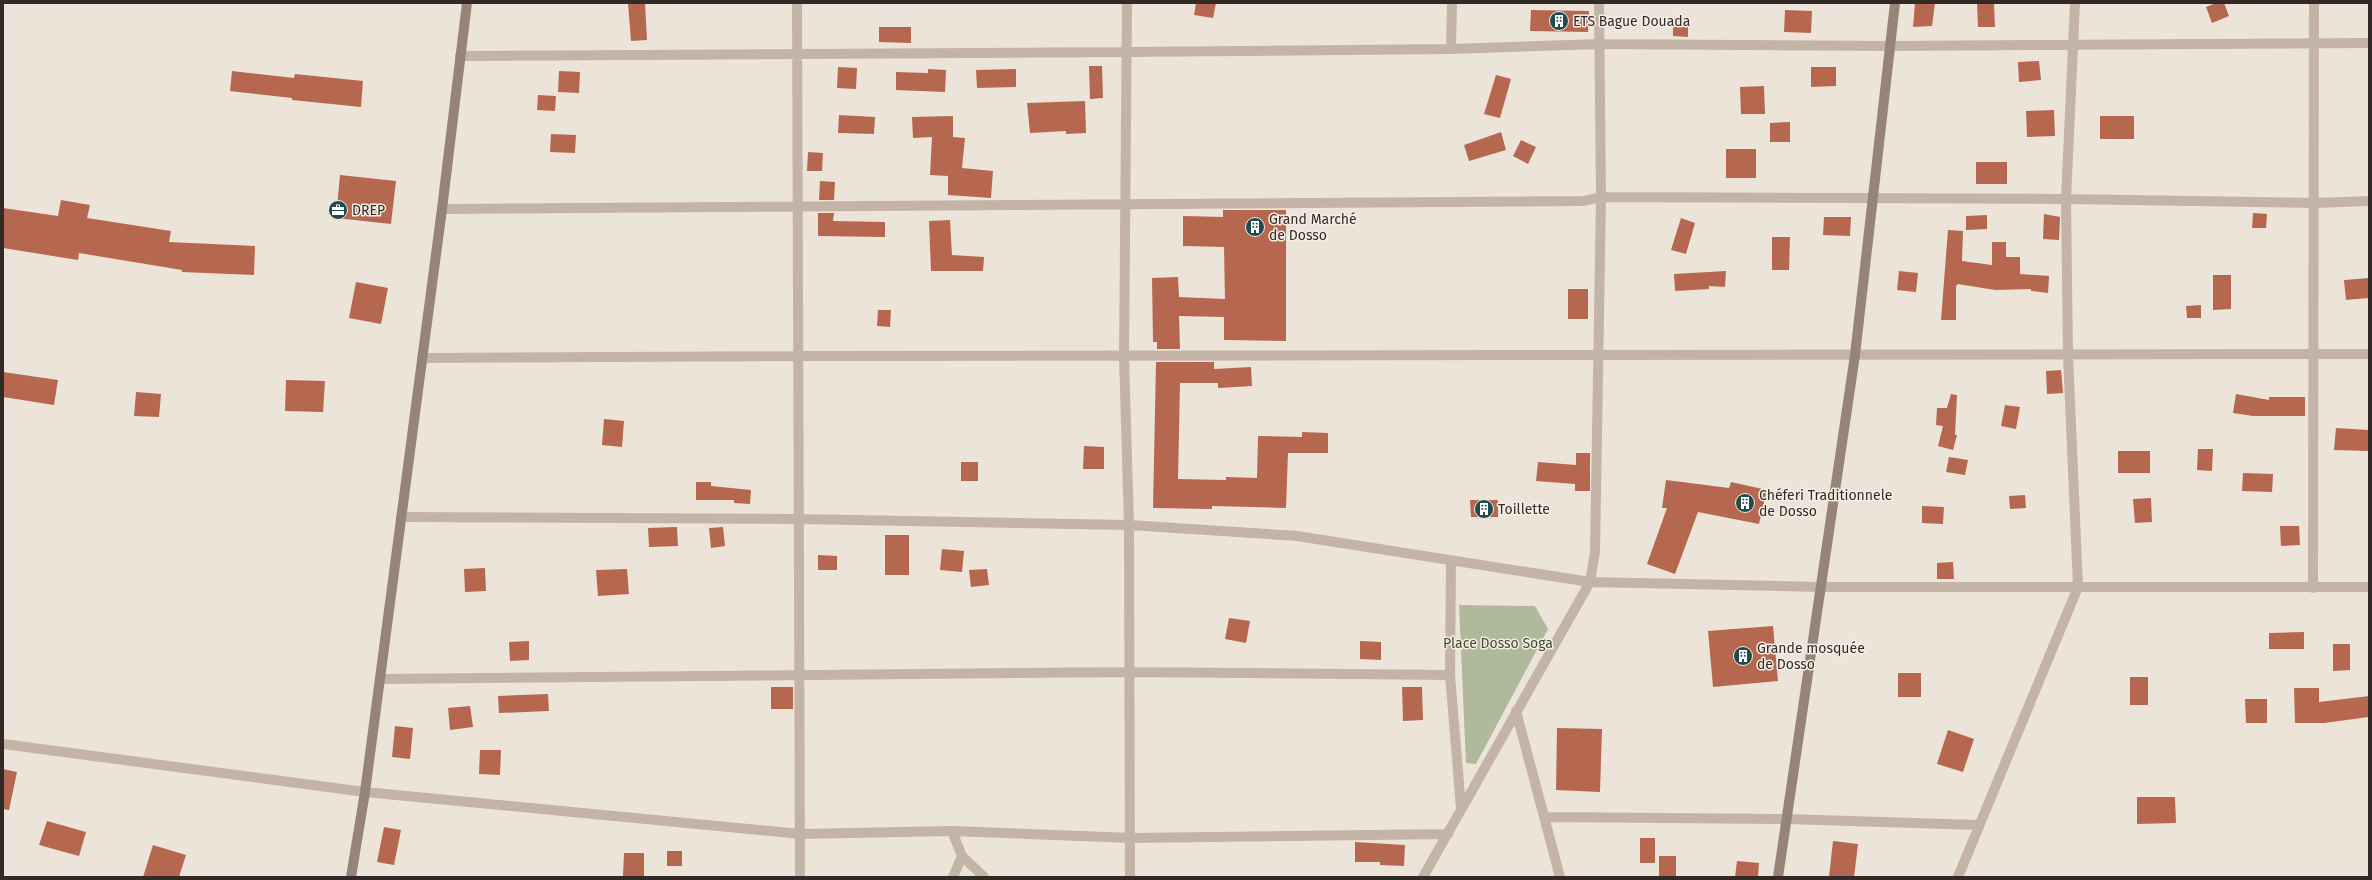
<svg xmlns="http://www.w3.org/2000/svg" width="2372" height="880" font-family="'Fira Sans',sans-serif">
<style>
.green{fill:#b0ba9b}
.building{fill:#b5684f}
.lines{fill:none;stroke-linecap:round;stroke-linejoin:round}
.street{stroke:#c3b4a7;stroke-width:10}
.secondary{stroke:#968479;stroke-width:10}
.labels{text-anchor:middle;stroke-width:3;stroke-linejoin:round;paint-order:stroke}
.poi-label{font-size:14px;fill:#312a26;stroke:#f6eee5;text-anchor:start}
.park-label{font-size:14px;fill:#414c2e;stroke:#f6eee5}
</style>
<rect width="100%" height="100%" fill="#ede4d9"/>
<path class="green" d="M1459 605 1535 606 1548 629 1476 764 1466 763Z"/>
<path class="building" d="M628 3H645L647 40 631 41Z
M1196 3H1216L1213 18 1194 15Z
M1915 3H1935L1932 26 1913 27Z
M1977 3H1994L1995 27H1978Z
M2216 3H2224L2229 16 2212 23 2206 7Z
M1531 10 1589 11 1588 32 1530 31Z
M1785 10 1812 11 1811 33 1784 32Z
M1673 18H1688V37L1673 36Z
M879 27H911V43L879 42Z
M2039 61 2041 80 2019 82 2018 62Z
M1089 66H1102L1103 98 1090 99Z
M838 67 857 68 856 89 837 88Z
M1811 67H1836V86L1811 87Z
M928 69 946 70 945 92 896 90V72L928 73Z
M1016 69V87L977 88 976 70Z
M232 71 294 78 295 74 363 81 361 107 292 100V98L230 91Z
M559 71 580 72 579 93 558 92Z
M1496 75 1511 79 1500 118 1484 114Z
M1764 86 1765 114H1741L1740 87Z
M538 95 556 96 555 111 537 110Z
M1085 101 1086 133 1066 134V131L1030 133 1027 103Z
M2054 110 2055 136 2027 137 2026 111Z
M839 115 875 117 874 134 838 133Z
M953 116V137L965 138 962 168 993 171 991 198 948 195V176L930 175 932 137 913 138 912 117Z
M2100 116H2134V139H2100Z
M1790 122V142H1770V123Z
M1501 132 1506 150 1469 161 1464 145Z
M551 134 576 135 575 153 550 152Z
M1521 140 1536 147 1528 164 1513 156Z
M1726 149H1756V178H1726Z
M808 152 823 153 822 171H807Z
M1976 162H2007V184H1976Z
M340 175 396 181 391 224 336 218Z
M820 181 835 182 834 200H819Z
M61 200 90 205 87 218 171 231 169 242 255 246 254 275 182 272V270L79 253 78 260 3 248V208L58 216Z
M1223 210H1286V341L1224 340V317L1179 316 1180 349H1157V342H1153L1152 278 1178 277 1179 297 1225 299 1224 247 1183 246V216L1223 217Z
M818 213H834L833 221 885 222V237L818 236Z
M2253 213 2267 214 2266 228H2252Z
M2044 214 2060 217 2059 240 2043 239Z
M1987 215V229L1966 230V216Z
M1824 217H1851L1850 236 1823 235Z
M1681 218 1695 223 1686 254 1671 250Z
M950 220 952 255 984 257 983 271H931L929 221Z
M1948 230 1963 231 1962 261 1992 265V242H2006V257H2020V274L2049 276 2048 293 2031 291V289L1995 290 1958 284 1956 286V320H1941Z
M1772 237H1790L1789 270H1772Z
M1726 271 1725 287 1709 286V289L1675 291 1674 274Z
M1899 271 1918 273 1916 292 1897 290Z
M2213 275H2231V309L2213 310Z
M2369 278V298L2346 300 2344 280Z
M356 282 388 288 381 324 349 318Z
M1568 289H1588V319H1568Z
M2201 305V318H2187L2186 306Z
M878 310H891L890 327 877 326Z
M1156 362H1214V369L1251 367 1252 386 1218 388V383H1180L1178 479 1226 480V477L1257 478 1258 436 1302 437V432L1328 433V453H1288L1286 508 1212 506V509L1153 508Z
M2061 370 2063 393 2047 394 2046 371Z
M3 372 58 380 54 405 3 397Z
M286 380 325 381 323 412 285 411Z
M136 392 161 394 159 417 134 416Z
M1951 394 1957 395 1955 435H1957L1953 450 1938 446 1943 426 1936 425 1937 408H1947Z
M2236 394 2269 400V397H2305V416H2253L2233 413Z
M2005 405 2020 407 2016 429 2001 426Z
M604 419 624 421 622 447 602 445Z
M2336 428 2369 430V451L2334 450Z
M1084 446 1104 447V469H1083Z
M2198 449H2213L2212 471 2197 470Z
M2118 451H2150V473H2118Z
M1576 453H1590V491H1575V484L1536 481 1538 462 1576 465Z
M1949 457 1968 460 1965 475 1946 472Z
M961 462H978V481H961Z
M2243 473 2273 474 2272 492 2242 491Z
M1666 480 1729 488 1731 482 1767 490 1759 524 1698 512 1675 574 1647 564 1667 508H1662Z
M696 482H711V486L751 490 750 504 734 503V500H696Z
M2025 495 2026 508 2010 509 2009 496Z
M2151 498 2152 522 2135 523 2133 499Z
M1470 500H1498V517H1471Z
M1922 506 1944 507 1943 524 1922 523Z
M2280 526H2299L2300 545 2281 546Z
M677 527 678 546 649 547 648 528Z
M723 527 725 546 711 548 709 528Z
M885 535H909V575H885Z
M942 549 964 551 962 572 940 570Z
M818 555 837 556V570H818Z
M1953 562 1954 579H1937V563Z
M485 568 486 591 465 592 464 569Z
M627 569 629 594 598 596 596 570Z
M987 569 989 585 971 587 969 570Z
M1229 618 1250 621 1246 643 1225 639Z
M1773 626 1778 681 1713 687 1708 631Z
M2304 632V649H2269V633Z
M529 641V660L510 661 509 642Z
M1360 641 1381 642V660L1360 659Z
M2333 644H2350V670L2333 671Z
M1898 673H1921V697H1898Z
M2130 677H2148V705H2130Z
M771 687H793V709H771Z
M1402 687H1422L1423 720 1403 721Z
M2294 688H2319V702L2369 696V717L2324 723H2295Z
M548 694 549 711 499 713 498 696Z
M2245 699H2267V723H2246Z
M470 706 473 727 450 730 448 708Z
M395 726 413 728 410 759 392 757Z
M1557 728 1602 729 1600 792 1556 790Z
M1948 730 1974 739 1963 772 1937 764Z
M480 750H501L500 775 479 774Z
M3 769 17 772 9 810 3 809Z
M2137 797H2175L2176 823 2137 824Z
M47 821 86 832 79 856 39 845Z
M384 827 401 830 394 865 377 862Z
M1640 838H1655V863H1640Z
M1833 841 1858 844 1854 877H1829Z
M1355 842 1405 845 1404 866 1380 865V862H1355Z
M153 845 186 855 179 877H143Z
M667 851H682V866H667Z
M624 853H644V876H623Z
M1659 856H1676V877H1659Z
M1737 861 1759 863 1758 877H1735Z"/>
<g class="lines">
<path class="street" d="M797 3 800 877
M1127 3 1124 357 1129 525 1130 877
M1451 49 1452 3
M460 56 1126 52 1451 49 1599 44 1890 46 2369 43
M442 209 1584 201 1601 197 2066 199 2315 203 2369 201
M422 358 798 356 2369 354
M401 517 799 519 1129 525 1297 536 1590 582 1821 587H2369
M1451 560 1450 675 1461 808
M2313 588 2314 3
M380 679 1129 672 1450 675
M1516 711 1560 877
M3 744 365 792 801 834 952 831 1131 838 1448 834
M1544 817 1786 819 1979 825
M952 831 962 856 984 877
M953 877 962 856
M1423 877 1590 582 1595 552 1601 197 1599 3
M1958 877 2078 587 2068 355 2066 199 2075 3"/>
<path class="secondary" d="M351 877 365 792 442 209 467 3
M1778 877 1855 355 1895 3"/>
</g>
<defs>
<g id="building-disc" transform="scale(1)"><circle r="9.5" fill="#224a4c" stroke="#f6eee5"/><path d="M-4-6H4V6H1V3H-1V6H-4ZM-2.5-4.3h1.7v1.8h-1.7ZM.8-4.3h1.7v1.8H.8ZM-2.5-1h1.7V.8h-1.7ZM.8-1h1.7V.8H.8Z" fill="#fff"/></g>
<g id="office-disc" transform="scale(1)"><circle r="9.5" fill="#224a4c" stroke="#f6eee5"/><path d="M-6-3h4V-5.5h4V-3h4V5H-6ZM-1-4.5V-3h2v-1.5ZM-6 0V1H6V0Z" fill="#fff"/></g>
</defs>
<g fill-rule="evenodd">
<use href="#building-disc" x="1559" y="21"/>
<use href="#office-disc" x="338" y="210"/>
<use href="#building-disc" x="1255" y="227"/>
<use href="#building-disc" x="1745" y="503"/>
<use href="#building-disc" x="1484" y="509"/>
<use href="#building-disc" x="1743" y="656"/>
</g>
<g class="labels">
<g class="poi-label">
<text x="1573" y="26">ETS Bague Douada</text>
<text x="352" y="215">DREP</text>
<text x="1269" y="224">Grand Marché<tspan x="1269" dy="16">de Dosso</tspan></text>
<text x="1759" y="500">Chéferi Traditionnele<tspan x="1759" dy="16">de Dosso</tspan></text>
<text x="1498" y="514">Toillette</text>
<text x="1757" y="653">Grande mosquée<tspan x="1757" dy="16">de Dosso</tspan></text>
</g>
<g class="park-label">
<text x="1498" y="648">Place Dosso Soga</text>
</g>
</g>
<rect width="2372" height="880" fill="none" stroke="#312a26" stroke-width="8"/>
</svg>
